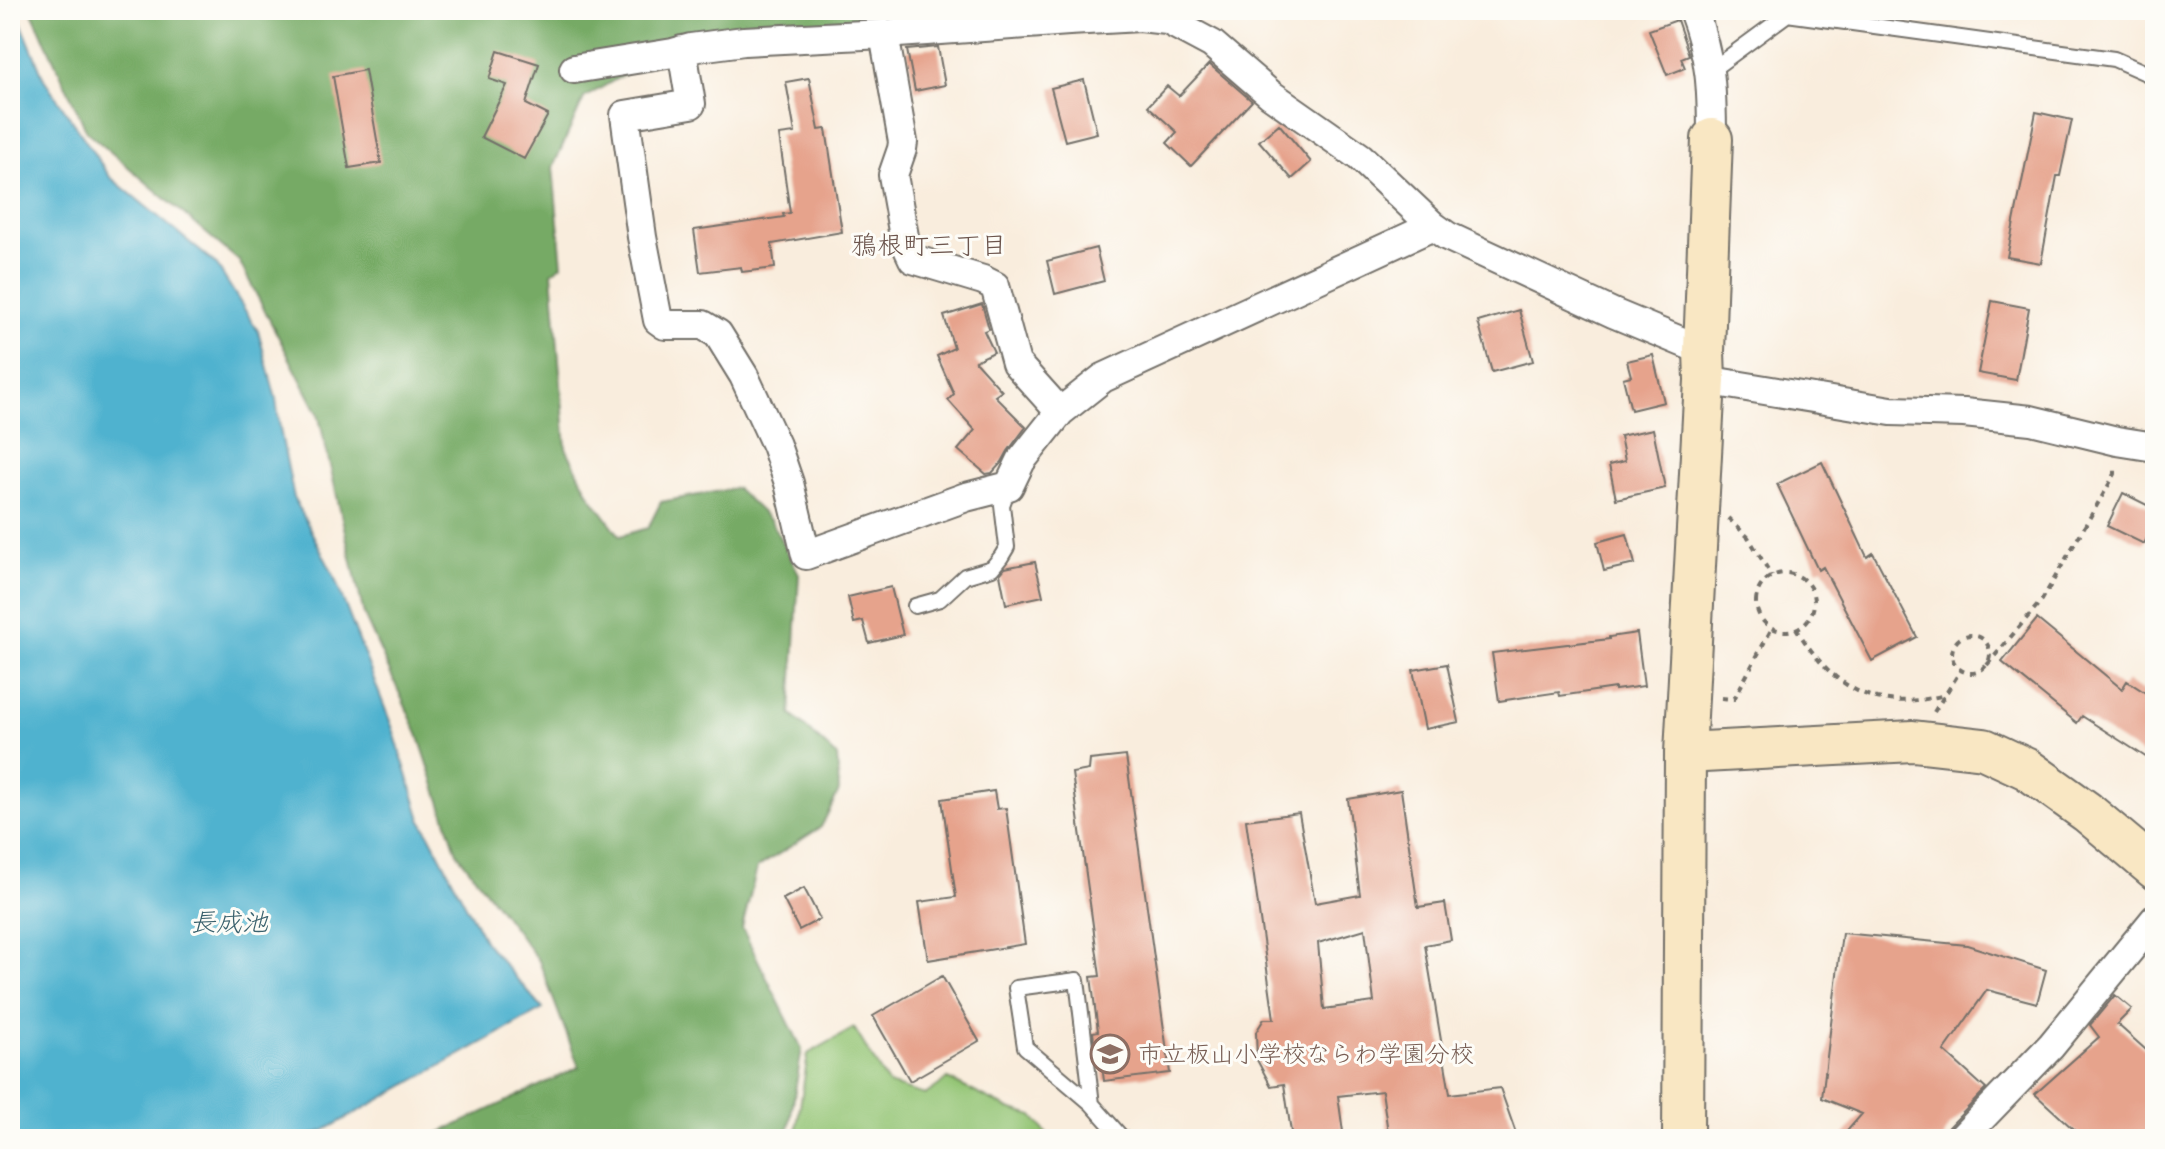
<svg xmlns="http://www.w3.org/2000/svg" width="2165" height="1149" font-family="Delius,'Klee One',sans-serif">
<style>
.green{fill:#93c473;stroke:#5f784f;stroke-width:2}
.forest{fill:#76aa65;stroke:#506a48;stroke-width:2}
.water{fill:#50b2cf;stroke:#3e6e7d;stroke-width:2}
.building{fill:#e6a38c;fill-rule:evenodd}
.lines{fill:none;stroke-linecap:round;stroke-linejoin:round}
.lane-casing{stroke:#736f69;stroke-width:18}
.street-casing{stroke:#736f69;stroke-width:32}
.secondary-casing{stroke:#736f69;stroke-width:44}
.path{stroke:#736f69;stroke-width:4;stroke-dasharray:6 6;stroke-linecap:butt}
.lane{stroke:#fff;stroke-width:14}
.street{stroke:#fff;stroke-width:28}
.secondary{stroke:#f9e7c3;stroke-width:40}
.labels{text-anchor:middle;stroke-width:6;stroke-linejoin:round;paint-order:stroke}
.education-label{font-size:24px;fill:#785e54;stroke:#fdfcf7;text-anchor:start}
.neighbourhood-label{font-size:26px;fill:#6c554d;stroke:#fdfcf7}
.water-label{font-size:26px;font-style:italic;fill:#3a616d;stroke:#fdfcf7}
</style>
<rect width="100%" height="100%" fill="#fdfcf7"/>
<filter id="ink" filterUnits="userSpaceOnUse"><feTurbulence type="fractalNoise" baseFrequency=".0125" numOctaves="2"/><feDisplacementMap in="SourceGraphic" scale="16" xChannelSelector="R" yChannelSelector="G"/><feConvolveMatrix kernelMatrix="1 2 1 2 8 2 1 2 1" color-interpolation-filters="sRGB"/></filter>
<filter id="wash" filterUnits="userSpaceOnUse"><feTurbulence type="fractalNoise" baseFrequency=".006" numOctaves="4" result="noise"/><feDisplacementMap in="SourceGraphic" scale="32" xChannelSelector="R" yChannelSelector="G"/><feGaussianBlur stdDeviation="1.8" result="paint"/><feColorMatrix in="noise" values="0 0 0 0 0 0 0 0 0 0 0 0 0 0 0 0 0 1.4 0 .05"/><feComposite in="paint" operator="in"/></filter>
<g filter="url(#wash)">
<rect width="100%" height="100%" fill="#f9eddd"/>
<path class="green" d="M854 1028 888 1084 925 1095 948 1079 1009 1109 1033 1116 1051 1139H795L808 1054Z"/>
<path class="forest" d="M31 10H1099L692 35 584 98 553 167 562 265 552 272 566 448 589 494 620 536 648 528 661 502 736 488 771 521 799 574 791 714 837 756 839 791 821 827 757 868 742 928 802 1049 787 1139H427L579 1067 539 961 457 853 418 734 364 615 318 413 239 261 87 132Z"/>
<path class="water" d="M10 10H16L44 79 110 177 216 264 258 331 276 399 280 429 294 498 333 574 393 729 421 819 485 942 543 1009 323 1131 298 1139H10Z"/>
<g id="blocks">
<path class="building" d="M1677 20 1689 55 1681 58 1685 68 1667 75 1649 30Z
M938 47 945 85 915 91 907 50Z
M498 51 539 64 526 104 548 115 524 159 481 137 507 85 489 79Z
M1209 64 1252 101 1191 166 1167 143 1177 132 1148 106 1167 86 1179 96Z
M365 70 381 163 349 168 333 76Z
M809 78 819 130 826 129 842 232 772 244 775 268 742 272 741 267 700 272 694 230 784 217 783 214 790 213 779 135 795 133 786 82Z
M1084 80 1097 133 1065 141 1051 88Z
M2036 112 2072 120 2060 176H2057L2041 263 2007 257Z
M1279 124 1311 162 1292 179 1259 141Z
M1096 248 1104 281 1055 294 1047 261Z
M1992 301 2029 308 2016 380 1978 373Z
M982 304 989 329 984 331 994 352 975 361 1002 391 995 396 1026 427 1008 451 1002 462 992 473 986 474 958 450 975 430 948 400 954 394 937 356 954 348 944 316Z
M1519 310 1533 361 1492 372 1478 322Z
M1653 355 1664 402 1631 410 1623 378 1631 376 1627 361Z
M1653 429 1665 488 1616 499 1609 465 1625 461 1620 436Z
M1822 462 1867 557 1873 553 1917 637 1872 661 1823 567 1818 570 1777 484Z
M2123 493 2155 509V522L2144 544 2107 526Z
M1627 534 1635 564 1604 571 1597 542Z
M1035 562 1043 596 1006 604 1000 574 1005 568Z
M891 587 903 635 869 643 863 621 854 623 848 597Z
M2037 619 2122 689 2127 681 2155 699V763L2082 716 2077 723 2002 662Z
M1637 633 1644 686 1615 690V688L1560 696 1559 692 1499 701 1492 653 1609 639V637Z
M1447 664 1459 722 1425 729 1413 670Z
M1126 756 1170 1073 1104 1081 1101 1057H1096L1093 1032 1098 1031 1091 977 1100 976 1072 773 1089 770 1090 760Z
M1401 790 1418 907 1445 903 1451 940 1425 945 1450 1094 1500 1088 1518 1139H1389L1382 1091 1338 1096 1344 1139H1292L1284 1084 1271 1086 1257 1060 1256 1032 1264 1019H1274L1246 820 1299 813 1315 903 1360 895 1348 799ZM1365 929 1374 1002 1324 1009 1318 943Z
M994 791 997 809 1006 808 1025 944 928 960 919 902 956 897 942 799Z
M804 888 820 919 799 930 783 899Z
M1842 933 1967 945 2046 970 2037 1003 1987 990 1944 1051 1986 1089 1949 1127 1943 1139H1840L1862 1114 1822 1098Z
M942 976 979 1041 910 1081 873 1016Z
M2115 995 2132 1009 2117 1024 2155 1058V1139H2084L2035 1094 2099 1037 2090 1025Z"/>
</g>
</g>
<g filter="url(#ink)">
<use href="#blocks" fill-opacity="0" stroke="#736f69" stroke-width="2"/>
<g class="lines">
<g class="lane-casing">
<path id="lane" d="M1787 14 2114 59 2155 77
M1710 71 1793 10
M915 606 940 599 965 576 992 568 1001 557 1007 547 1002 505 1009 486
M1092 1104 1077 980 1016 988 1025 1047 1092 1104 1123 1139"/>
</g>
<g class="street-casing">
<path id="street" d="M1693 10C1711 58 1712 88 1712 139
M884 34 903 142 902 149 893 175 905 242 913 259 983 280 995 286 1016 363 1060 412
M682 50 691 104 625 115 642 237 658 320 665 325H703L718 334 744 376 776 445 789 483 806 555 966 497 1009 486 1021 461 1060 412 1103 378 1433 226
M574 69 673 53 691 48 744 41 884 34 1069 21 1140 17 1167 20 1212 44 1270 94 1360 157 1433 226 1447 236 1613 313 1704 351
M1705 380 1891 411 1964 413 2031 420 2117 441 2155 447
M1961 1139 2051 1046 2155 919"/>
</g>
<g class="secondary-casing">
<path id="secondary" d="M1685 753 1913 741 1984 749 2027 769 2087 812 2155 869
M1683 1139 1685 753 1705 380 1704 351 1712 139"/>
</g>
<path class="path" d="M1728 518 1748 537 1772 576
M1756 602a29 29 0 1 1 58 0a29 29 0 1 1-58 0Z
M1796 628C1833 689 1874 713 1945 695
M1952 654a19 19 0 1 1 38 0a19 19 0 1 1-38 0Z
M1987 665 2042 600 2115 474V467
M1721 698 1734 699 1772 628
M1934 712 1961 670"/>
<use href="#lane" class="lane"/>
<use href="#street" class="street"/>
<use href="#secondary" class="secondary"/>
</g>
</g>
<defs>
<g id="school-ring" transform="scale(2)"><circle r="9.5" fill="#fdfcf7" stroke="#8d6e63" stroke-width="1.5"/><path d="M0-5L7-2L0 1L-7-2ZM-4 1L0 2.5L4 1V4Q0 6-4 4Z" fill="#8d6e63"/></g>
</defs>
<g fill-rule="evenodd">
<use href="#school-ring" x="1110" y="1054"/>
</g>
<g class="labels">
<g class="education-label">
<text x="1138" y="1062">市立板山小学校ならわ学園分校</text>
</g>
<g class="neighbourhood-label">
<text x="929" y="254">鴉根町三丁目</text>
</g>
<g class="water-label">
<text x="229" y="931">長成池</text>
</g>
</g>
<rect width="2165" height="1149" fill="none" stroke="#fdfcf7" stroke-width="40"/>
</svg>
